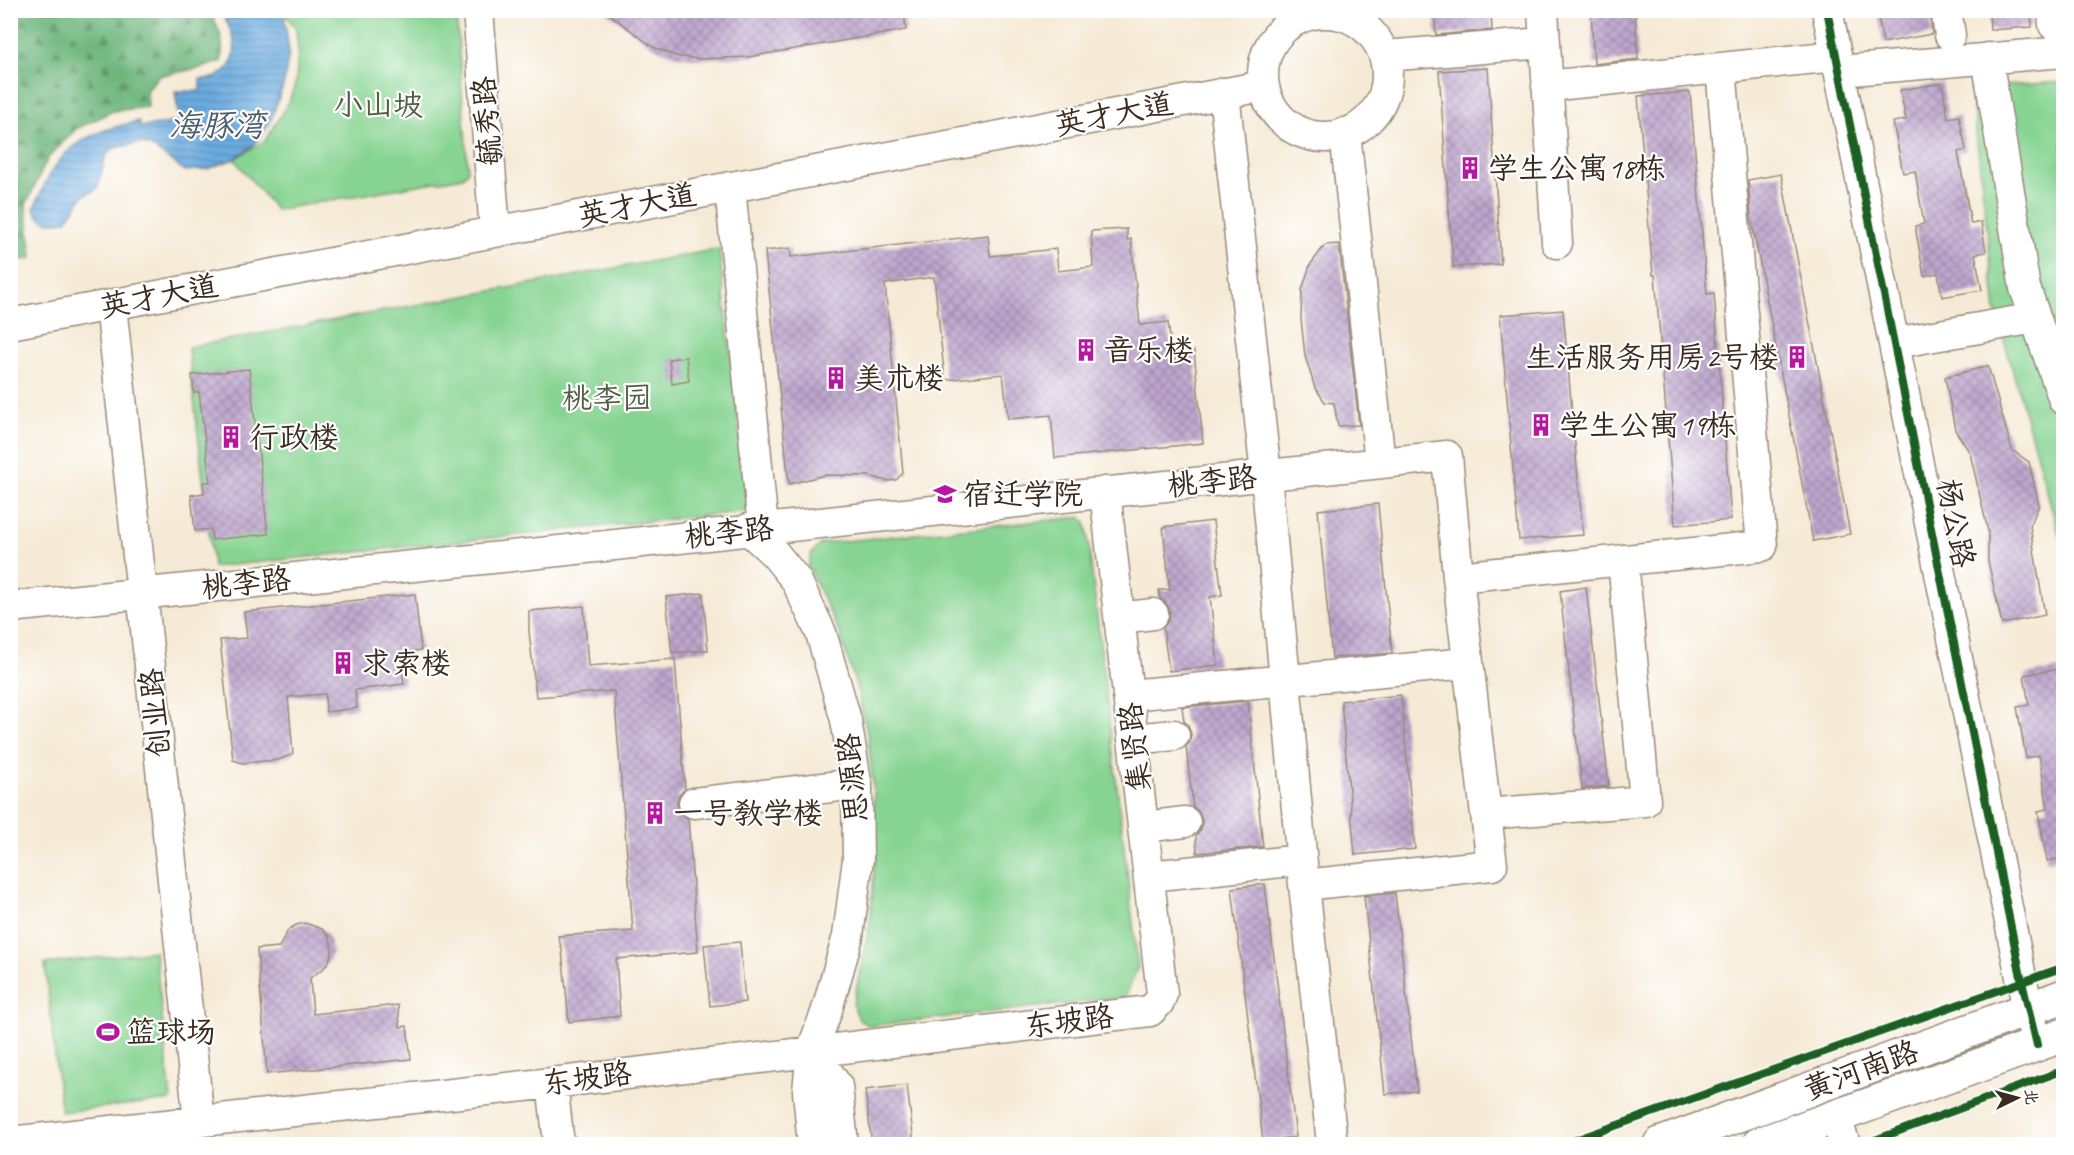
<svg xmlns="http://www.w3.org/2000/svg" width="2074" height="1155" font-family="Caveat,'LXGW WenKai TC',sans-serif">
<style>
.green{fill:#87d492;stroke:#617f58;stroke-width:1.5}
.forest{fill:url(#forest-firs);stroke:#54704d;stroke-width:1.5}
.water{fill:url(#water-rules);stroke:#536a7e;stroke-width:1.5}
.building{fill:url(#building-cross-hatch)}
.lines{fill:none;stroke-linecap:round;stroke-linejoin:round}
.minor-casing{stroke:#988a7a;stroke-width:33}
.major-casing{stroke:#988a7a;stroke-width:36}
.minor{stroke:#fff;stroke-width:30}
.major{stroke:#fff;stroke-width:33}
.cycleway-casing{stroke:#fff;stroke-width:11}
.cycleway{stroke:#1b5e20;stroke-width:8}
.labels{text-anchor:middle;stroke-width:4.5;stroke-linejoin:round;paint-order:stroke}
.park-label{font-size:30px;fill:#525d41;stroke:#fff}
.street-label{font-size:30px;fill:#3b2a1e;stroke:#fff}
.poi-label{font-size:30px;fill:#3b2a1e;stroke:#fff;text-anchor:start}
.water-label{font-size:32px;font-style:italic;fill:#4e5e6b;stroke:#fff}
</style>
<defs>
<pattern id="forest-firs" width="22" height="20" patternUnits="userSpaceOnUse" patternTransform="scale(1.5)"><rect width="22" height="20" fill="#6db67c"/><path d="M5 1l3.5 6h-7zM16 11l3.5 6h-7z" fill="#5b9465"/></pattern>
<pattern id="water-rules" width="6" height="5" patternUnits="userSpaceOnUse" patternTransform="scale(1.5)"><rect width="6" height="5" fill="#6babdf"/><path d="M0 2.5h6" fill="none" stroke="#598bb4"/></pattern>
<pattern id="building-cross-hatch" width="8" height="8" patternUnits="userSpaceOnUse" patternTransform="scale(1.5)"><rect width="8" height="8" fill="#bea6ce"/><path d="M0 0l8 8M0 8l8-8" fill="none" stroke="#9c87a7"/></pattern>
</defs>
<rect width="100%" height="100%" fill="#fff"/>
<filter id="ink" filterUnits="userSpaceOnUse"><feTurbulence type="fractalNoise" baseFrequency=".0167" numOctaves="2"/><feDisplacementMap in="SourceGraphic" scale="12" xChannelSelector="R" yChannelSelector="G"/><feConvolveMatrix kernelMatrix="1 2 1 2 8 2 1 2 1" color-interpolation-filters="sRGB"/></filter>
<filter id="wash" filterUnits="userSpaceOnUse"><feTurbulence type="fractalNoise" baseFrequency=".008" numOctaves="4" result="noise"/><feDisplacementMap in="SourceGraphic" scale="24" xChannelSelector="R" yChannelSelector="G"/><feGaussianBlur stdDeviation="1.35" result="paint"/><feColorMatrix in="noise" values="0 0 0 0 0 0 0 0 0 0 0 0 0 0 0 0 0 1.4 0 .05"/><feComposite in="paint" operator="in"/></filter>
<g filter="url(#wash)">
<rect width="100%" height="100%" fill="#f5ead5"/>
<path class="green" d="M283 11H456L468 171 463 177 276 210 234 159 265 141 289 102 296 81 298 50 296 29Z
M2063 82V548L1996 311 1971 88Z
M719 249 748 511 213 567 188 347Z
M1081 517 1086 522 1138 967 1125 997 869 1026 859 1019 853 1005 870 922 875 862 874 795 868 737 857 688 840 634 808 566 812 553 821 544 826 543Z
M155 951 171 1100 61 1112 45 964Z"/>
<path class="forest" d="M11 10 210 11C218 27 226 43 221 62L201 68 158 76 147 90 148 107 113 111 76 129 48 158 26 205 32 258 11 262Z"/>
<path class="water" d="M219 11 283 10 284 13 289 52 284 83 270 123 254 145 234 159 207 169 185 171 152 147 141 143 114 148 106 155 97 189 83 196 66 221C51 223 41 224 34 209 57 149 77 135 139 121V127L179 122 175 91H200V79C206 79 213 79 218 76 237 66 238 44 229 27 227 21 222 16 219 11Z"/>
<g id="blocks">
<path class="building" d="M604 10H819V17L878 10H904L906 30 748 57 698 59 676 56 653 47Z
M1434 10H1491L1492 30 1436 35Z
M1591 10H1635L1638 59 1594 64Z
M1877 10H1929L1932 34 1883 43Z
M1989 10H2031L2032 27 1990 30Z
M1488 68 1501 264 1453 267 1439 71Z
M1942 83 1948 118 1959 116 1966 150 1958 152 1971 224 1981 222 1986 252 1975 254 1982 290 1942 297 1938 273 1924 276 1915 226 1924 224 1915 171 1903 173 1893 122 1906 120 1900 90Z
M1690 92 1707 294 1714 293 1731 520 1675 525 1655 275H1653L1638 96Z
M1781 174 1850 534 1813 541 1751 217 1748 180Z
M1127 229V240L1131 239 1140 325 1168 322 1172 353 1194 351 1203 443 1055 458 1051 415 1008 419 1003 374 945 380 934 277 885 284 903 473 896 480 887 481 869 476 825 475 789 484 765 251 790 248 791 257 988 235 990 256 1056 249 1058 271 1093 267 1091 231Z
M1339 244 1359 425 1338 426 1334 403 1325 402 1315 388 1305 356 1301 319 1302 290 1310 265 1325 245Z
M1563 310 1583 535 1519 540 1500 315Z
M686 357 689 381 672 384 669 359Z
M1988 366 2012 450 2029 462 2039 505 2030 526 2045 615 2002 624 1988 561V531L1970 453 1955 430 1945 377Z
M249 369 268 534 212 540 211 529 195 531 191 495 204 493 203 482H210L199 392 194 393 192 375Z
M1378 504 1392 653 1332 658 1318 510Z
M1213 521 1222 595 1210 597 1218 665 1169 671 1163 628 1169 620 1170 611 1166 603 1160 598 1159 590H1170L1163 527Z
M1586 587 1609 786 1582 789 1560 591Z
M703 593 708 650 672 653 666 597Z
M415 594 421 650 400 653 404 684 355 690 357 708 326 712 325 694 288 697 293 754 278 760 242 763 233 760 220 640 247 638 244 612Z
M584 606 588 666 675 659 685 789 678 796 677 804 680 813 688 819 698 952 616 959 620 1016 569 1022 562 950 558 936 633 931 614 691 536 697 529 631V611Z
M2064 668V858L2047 861 2038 811 2048 809 2039 755 2026 758 2017 707 2029 705 2024 675Z
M1401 695 1415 849 1355 855 1341 701Z
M1248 701 1263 847 1197 853 1196 836 1201 829 1202 820 1199 812 1193 807 1186 746 1190 742 1191 734 1188 725 1184 721 1182 707Z
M1265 884 1296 1137 1263 1141 1232 888Z
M1395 893 1417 1091 1385 1094 1364 896Z
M305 923 322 929 328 935 331 943 332 952 329 961 324 968 310 978 313 1014 398 1005 400 1027 407 1026 411 1059 267 1074 257 949 279 947 289 929 296 925Z
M740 942 745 1002 710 1006 704 945Z
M907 1085 914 1144H872L865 1090Z"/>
</g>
</g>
<g filter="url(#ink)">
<use href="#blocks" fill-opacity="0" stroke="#988a7a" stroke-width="1.5"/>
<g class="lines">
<g class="minor-casing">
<path id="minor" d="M478 10 495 232
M1543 10 1557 243
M1827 10 2022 982 2037 1045
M1946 10 1950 35
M2053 10 2054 25
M1263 75a62 62 0 1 1 124 0a62 62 0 1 1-124 0Z
M1385 56 1544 43
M1987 58 2025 288 2064 400
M1840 71 2064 52
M1547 86 1836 56
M1345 133 1380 463
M730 187 763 528
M111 305 199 1121
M10 324 1263 86
M1895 343 2035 318
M748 529 775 554 796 580 821 633 846 720 857 788 858 859 848 936 826 1013 812 1050 808 1091 813 1144
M1458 577 1762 546 1721 68
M10 607C174 589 338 575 502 557 817 523 1132 489 1447 456L1458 577 1492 865 1304 885 1266 475 1224 93
M1120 618 1153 614
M1129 695 1468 663
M1134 739 1174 735
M694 803 857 784
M1486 814 1645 801 1623 560
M1144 827 1185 822
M1149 876 1301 860
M1304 885 1331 1134
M812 1050 837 1086 843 1144
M552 1083 559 1144
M1835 1117 1845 1144
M10 1142 552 1083 1150 1011 1159 1002 1162 994 1105 492"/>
</g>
<g class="major-casing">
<path id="major" d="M1660 1144 2064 996
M1759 1144 2064 1035"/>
</g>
<use href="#minor" class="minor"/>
<use href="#major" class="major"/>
<g class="cycleway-casing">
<path id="cycleway" d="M1827 10 2022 982 2037 1045
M1564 1144 2064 967
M1864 1144 2064 1070"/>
</g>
<use href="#cycleway" class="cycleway"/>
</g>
</g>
<defs>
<g id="building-bare" transform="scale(1.8)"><path d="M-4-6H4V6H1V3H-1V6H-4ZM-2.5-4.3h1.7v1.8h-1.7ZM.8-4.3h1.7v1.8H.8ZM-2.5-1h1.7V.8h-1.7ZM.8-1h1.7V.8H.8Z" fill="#b5179e" stroke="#fff" stroke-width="2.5" paint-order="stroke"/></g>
<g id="university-bare" transform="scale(1.8)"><path d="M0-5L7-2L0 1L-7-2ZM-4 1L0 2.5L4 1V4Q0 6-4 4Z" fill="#b5179e" stroke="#fff" stroke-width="2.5" paint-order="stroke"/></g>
<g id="stadium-bare" transform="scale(1.8)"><path d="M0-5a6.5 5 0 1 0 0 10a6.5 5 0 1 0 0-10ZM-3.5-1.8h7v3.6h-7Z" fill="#b5179e" stroke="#fff" stroke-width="2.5" paint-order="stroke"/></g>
</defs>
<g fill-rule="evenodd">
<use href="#building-bare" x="1470" y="168"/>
<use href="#building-bare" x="1086" y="350"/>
<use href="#building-bare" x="1797" y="357"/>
<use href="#building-bare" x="836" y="378"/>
<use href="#building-bare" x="1541" y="425"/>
<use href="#building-bare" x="231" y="437"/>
<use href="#university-bare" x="945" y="494"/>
<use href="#building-bare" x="343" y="663"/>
<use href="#building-bare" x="655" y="813"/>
<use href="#stadium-bare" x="108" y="1032"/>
</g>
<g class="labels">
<g class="park-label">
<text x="378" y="115">小山坡</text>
<text x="607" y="408">桃李园</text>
</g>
<g class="street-label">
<text transform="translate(1114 114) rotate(-11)" y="10">英才大道</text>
<text transform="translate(487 121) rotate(-95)" y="10">毓秀路</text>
<text transform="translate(637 205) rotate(-11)" y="10">英才大道</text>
<text transform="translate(159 296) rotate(-11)" y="10">英才大道</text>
<text transform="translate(1212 481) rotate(-6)" y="10">桃李路</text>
<text transform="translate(1956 523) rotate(79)" y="10">杨公路</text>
<text transform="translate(729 532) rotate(-6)" y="10">桃李路</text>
<text transform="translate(246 583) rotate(-6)" y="10">桃李路</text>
<text transform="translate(155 713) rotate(-96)" y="10">创业路</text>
<text transform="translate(1135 747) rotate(-97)" y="10">集贤路</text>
<text transform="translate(852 778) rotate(-96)" y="10">思源路</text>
<text transform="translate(1069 1021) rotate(-7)" y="10">东坡路</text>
<text transform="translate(1861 1070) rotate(-20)" y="10">黄河南路</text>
<text transform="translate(587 1078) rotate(-7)" y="10">东坡路</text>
</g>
<g class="poi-label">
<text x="1488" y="178">学生公寓18栋</text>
<text x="1104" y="360">音乐楼</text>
<text x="1779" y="367" text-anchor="end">生活服务用房2号楼</text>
<text x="854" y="388">美术楼</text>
<text x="1559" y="435">学生公寓19栋</text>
<text x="249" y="447">行政楼</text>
<text x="963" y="504">宿迁学院</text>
<text x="361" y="673">求索楼</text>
<text x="673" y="823">一号教学楼</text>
<text x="126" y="1042">篮球场</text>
</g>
<g class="water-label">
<text x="217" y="136">海豚湾</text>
</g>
</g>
<rect width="2074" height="1155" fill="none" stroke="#fff" stroke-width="36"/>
<g transform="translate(2017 1098) rotate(85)" stroke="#ffffff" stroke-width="4.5" paint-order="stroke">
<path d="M0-4.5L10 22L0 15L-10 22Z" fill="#3b2a1e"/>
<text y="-9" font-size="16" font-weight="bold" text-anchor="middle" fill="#3b2a1e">北</text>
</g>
</svg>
